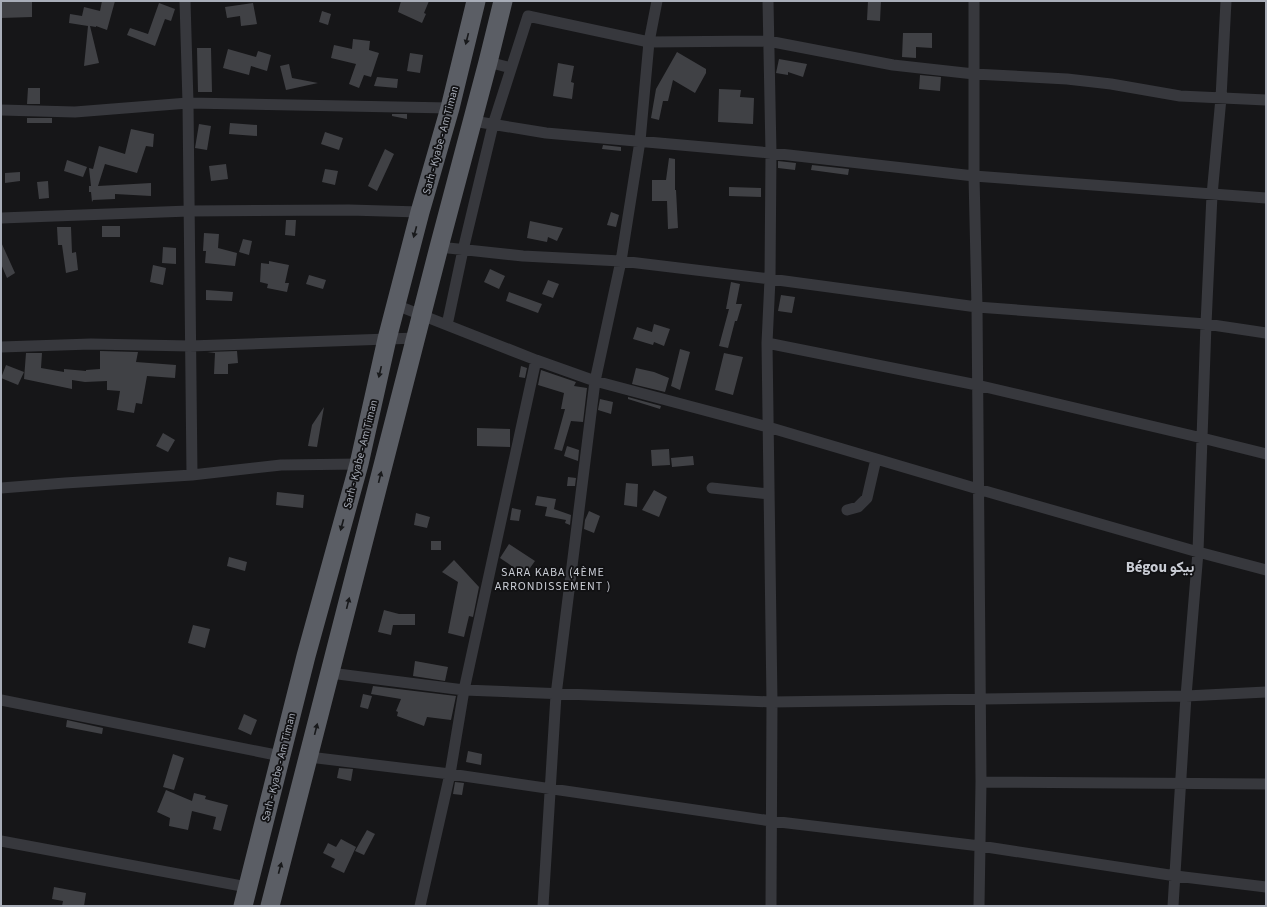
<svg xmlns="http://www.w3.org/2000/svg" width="1267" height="907" font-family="'Source Sans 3',Vazirmatn,sans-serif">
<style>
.building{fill:#404145}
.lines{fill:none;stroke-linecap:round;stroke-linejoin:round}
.minor{stroke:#37383d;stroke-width:11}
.trunk{stroke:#5b5e65;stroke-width:19}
.oneway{fill:#18191b}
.labels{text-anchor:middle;stroke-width:3.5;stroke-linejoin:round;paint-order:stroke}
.street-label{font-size:11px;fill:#a8adb8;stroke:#111113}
.neighbourhood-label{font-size:12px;letter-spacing:1px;fill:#c9ccd4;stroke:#111113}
.district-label{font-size:15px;font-weight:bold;fill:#c9ccd4;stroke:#111113}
</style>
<rect width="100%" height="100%" fill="#161618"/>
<path class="building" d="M1 1H32V17L1 18Z
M102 1H115L107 30 96 26V27L90 26 99 63 84 66 88 26 69 23 70 14 82 16 84 7 100 11Z
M401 1H429L424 13 426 14 422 23 398 12Z
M868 1H881L880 21 867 20Z
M159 3 175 9 171 21 165 19 155 46 127 35 130 28 148 34Z
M253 3 257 24 241 26 240 16 227 18 225 7Z
M322 11 331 14 328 25 319 22Z
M903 33H932V48L916 47V58L902 57Z
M353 39 370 41 369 50 379 53 371 77 364 75 359 88 349 84 356 64 331 58 334 45 352 49Z
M197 48H211L212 92H198Z
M228 49 256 57 258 51 271 55 267 71 251 66 249 75 223 68Z
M677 52 706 69V73L695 93 673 80 668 101H663L659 120 651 118 656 89Z
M410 53 423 55 420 73 407 71Z
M779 59 807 64 803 77 788 72V75L776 73Z
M558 63 574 66 571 82 574 83 572 99 553 96Z
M289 64 292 78 318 83 286 90 280 66Z
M920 75 941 77 940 91 919 89Z
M377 77 398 79 397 88 374 86Z
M28 88H40V104H27Z
M719 89 741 90 740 97 754 98 753 124 718 122Z
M392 114H407V119L392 116Z
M27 118H52V123H27Z
M230 123 257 125V136L229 134Z
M199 124 211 126 207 150 195 148Z
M131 129 154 134 153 147 146 146 137 173 105 164 98 186 151 183V196L115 194V199L93 200 92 202 91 192H89V186H91L89 168 93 169 99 146 125 154Z
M325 132 343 138 339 150 321 144Z
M603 145 621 147V151L602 149Z
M385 149 394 154 377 191 368 186Z
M669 158 675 159V190H676L678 228 668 229 667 201H652V180H666Z
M67 160 87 167 83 177 64 171Z
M778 161 796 163 795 170 778 168Z
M226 164 228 179 211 181 209 166Z
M812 165 849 169 848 175 811 170Z
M325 169 338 171 335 185 322 182Z
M20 172V181L5 183V173Z
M48 181 49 198 39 199 37 182Z
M729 187 761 188V197L729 196Z
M611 212 619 215 616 227 607 225Z
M286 220H296L295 236 285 235Z
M530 221 563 228 557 241 548 237 547 242 527 238Z
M102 226H120V237H102Z
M57 227H71L72 253 76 252 78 270 66 273 62 245H58Z
M204 233 219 234 218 248 237 253 235 266 205 263 206 251H203Z
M243 239 252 241 249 255 239 252Z
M1 242 15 273 7 278 1 264Z
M163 247 176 248V264L162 263Z
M269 261 289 265 285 283H289L287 292 267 288 268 284 260 282 261 263 269 264Z
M153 265 166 268 163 285 150 282Z
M490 269 505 276 499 289 484 282Z
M309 275 326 280 323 289 306 284Z
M548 280 559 284 553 298 542 294Z
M731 282 740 284 736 304H742L737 321H735L728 348 719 346 729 309H726Z
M206 290 233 292 232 301 206 300Z
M509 292 542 304 538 313 506 301Z
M781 295 795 297 792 313 778 311Z
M654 324 670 329 664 346 654 342 653 345 633 339 637 327 652 332Z
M680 349 690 352 680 390 671 386Z
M100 351 138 352 136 362 176 365 175 378 147 376 142 404 136 403 134 413 117 410 120 391 107 390V381L85 382 72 380V389L24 379 26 353H42L41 368 64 372V369L86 371V370L100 369Z
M237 351 238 363 228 364V374H214L215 353 207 352Z
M724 353 743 357 733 395 715 390Z
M6 365 24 372 18 385 1 378Z
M521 366 527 368 525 378 519 377Z
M636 368 654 372 669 378 665 392 632 384Z
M541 370 576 382 574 386 587 388 583 422 571 421 562 451 554 449 565 409H561L564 393 538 385Z
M628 397 661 406 660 409 628 399Z
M600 399 613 402 611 414 598 410Z
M324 407 317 447 308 446 312 425Z
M477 428 510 429V447L477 446Z
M163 433 175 440 168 452 156 446Z
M567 446 579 450 578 461 564 456Z
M669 449 670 465 652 466 651 450Z
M693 456 694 465 672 467 671 458Z
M568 477 576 478 575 486H567Z
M626 483 638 484 637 507 624 505Z
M654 490 667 497 659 517 642 510Z
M277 492 304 495 303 508 276 505Z
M537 496 556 499 554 509 551 508 571 515 570 525 565 523 566 520 545 516 547 507 535 505Z
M512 508 521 510 519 521 510 520Z
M589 511 600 516 594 533 584 529 585 520Z
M416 513 430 517 427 528 414 525Z
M431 541H441V550H431Z
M509 544 535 561 525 575 500 558Z
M229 557 247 562 245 571 227 566Z
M454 560 479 587 473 617 469 616 464 637 448 633 458 582 442 572Z
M384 610 399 614H415V625H393L391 635 378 632Z
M193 625 210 629 205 648 188 643Z
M415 661 448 667 445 681 413 676Z
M373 686 456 696 451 720 427 717 424 726 397 716 398 712 396 711 401 699 371 694Z
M363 694 372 696 368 709 360 707Z
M244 714 257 720 251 735 238 729Z
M67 720 103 728 102 734 66 727Z
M468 751 482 754 481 765 466 762Z
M173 754 184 758 174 790 163 787Z
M339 768 353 769 351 781 337 778Z
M455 782 464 783 462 795 453 794Z
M166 790 192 801 194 793 206 796 205 799 228 805 221 831 213 829 216 817 192 811 188 830 169 826 170 818 157 812Z
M367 830 375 834 364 855 355 851Z
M341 839 356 847 344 873 331 867 335 859 323 853 328 843 336 847Z
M54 887 86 893 84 906H62L63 901 52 899Z"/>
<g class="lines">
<path class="minor" d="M185 1 188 103 192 475
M768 1 771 153 770 279 767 343 772 702 771 906
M974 1V176L977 307 981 782 979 906
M488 62 511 68
M1 110 75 112 188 103 450 108
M473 121 546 133 771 153 974 176 1266 198
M1 218 189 211 349 210 420 212
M439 247 523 256 621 261 770 279 977 307 1206 324 1266 333
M396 305 536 360 595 381 768 427 978 489 1198 552 1266 570
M447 325 463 250 493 125 528 16 649 42 768 41 893 65 974 74 1067 79 1111 84 1180 96 1266 100
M767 343 977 385 1202 438 1266 454
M1 347 91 344 190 346 416 338
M1 488 65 483 192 475 281 465 359 464
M712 488 769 494
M847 510 858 507 867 498 876 459
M330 673 464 690 772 702 1186 696 1266 692
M1 700 281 756
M309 757 450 774 771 821 980 846 1176 876 1266 887
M981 782 1266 784
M1 841 247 887
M420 906 450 774 464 690 536 360
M543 906 556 695 595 381 621 261 640 141 649 42 657 1
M1173 906 1186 696 1198 552 1206 324 1212 195 1221 98 1226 1"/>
<path class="trunk" d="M243 906 306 656 359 464 387 339 420 212 450 108 476 1
M270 906 439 247 488 62 503 1"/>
</g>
<defs><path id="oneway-solid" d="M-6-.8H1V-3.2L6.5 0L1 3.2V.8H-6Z"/></defs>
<g class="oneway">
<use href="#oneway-solid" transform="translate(467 39) rotate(104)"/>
<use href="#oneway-solid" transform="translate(415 232) rotate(105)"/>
<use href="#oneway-solid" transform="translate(380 372) rotate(103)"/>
<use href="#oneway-solid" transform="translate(380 477) rotate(-76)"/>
<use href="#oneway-solid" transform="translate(342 525) rotate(105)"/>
<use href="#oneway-solid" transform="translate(348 603) rotate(-76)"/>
<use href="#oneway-solid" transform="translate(316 729) rotate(-76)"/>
<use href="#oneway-solid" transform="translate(280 868) rotate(-75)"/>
</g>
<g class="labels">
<g class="street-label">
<text transform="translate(440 140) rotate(-75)" y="4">Sarh - Kyabe - Am Timan</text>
<text transform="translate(360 454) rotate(-76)" y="4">Sarh - Kyabe - Am Timan</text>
<text transform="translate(278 767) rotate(-76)" y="4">Sarh - Kyabe - Am Timan</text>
</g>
<g class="neighbourhood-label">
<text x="553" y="576">SARA KABA (4ÈME<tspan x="553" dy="14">ARRONDISSEMENT )</tspan></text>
</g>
<g class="district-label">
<text x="1160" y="572">Bégou بيكو</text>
</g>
</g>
<rect width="1267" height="907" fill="none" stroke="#a8adb8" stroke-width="4"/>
</svg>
